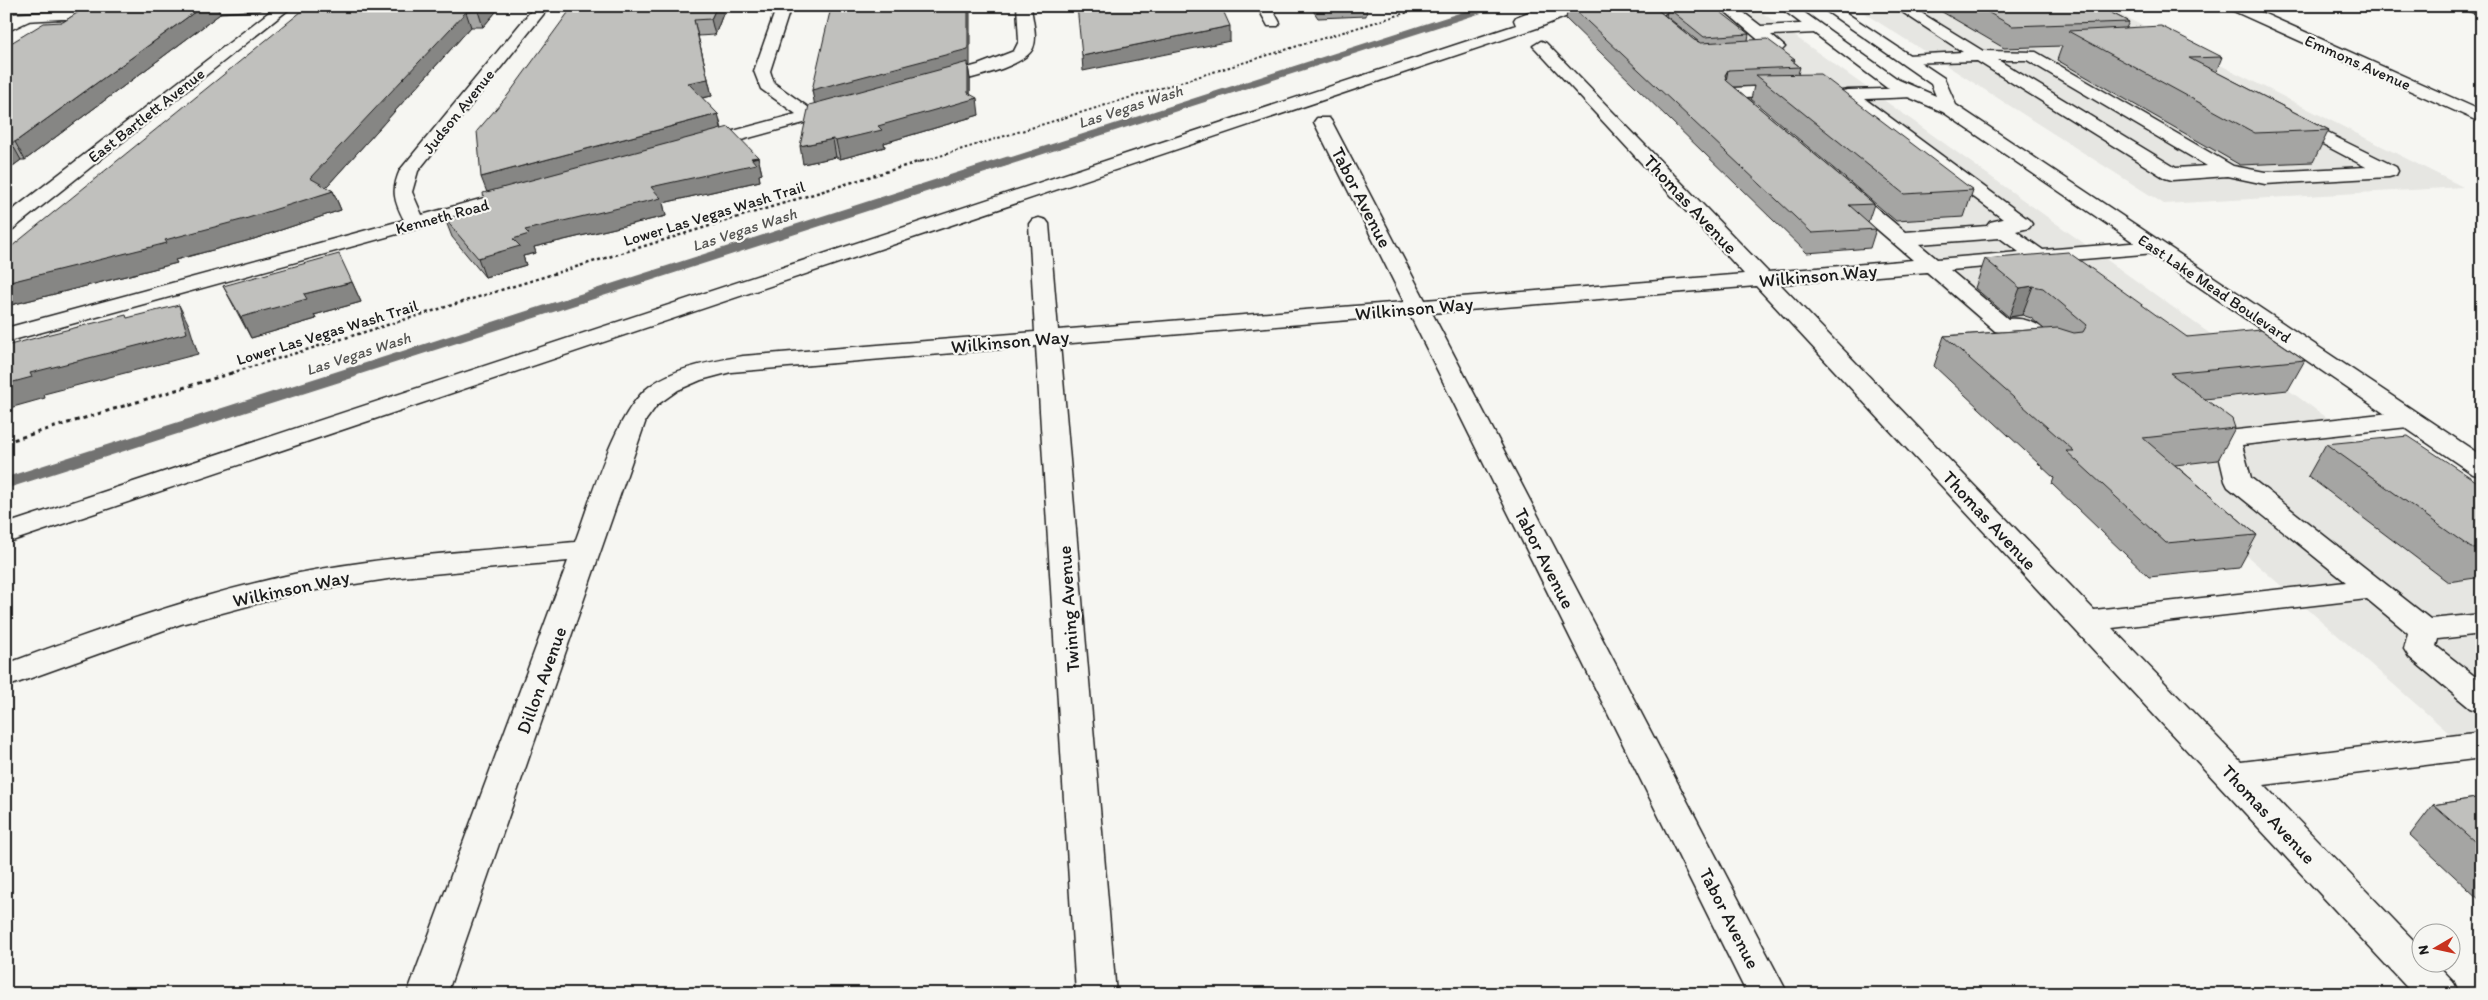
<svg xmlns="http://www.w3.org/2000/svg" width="2488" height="1000" font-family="Itim,sans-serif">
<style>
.built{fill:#e6e6e2}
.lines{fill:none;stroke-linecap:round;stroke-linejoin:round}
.stream-far2{stroke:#727271;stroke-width:7}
.stream-far1{stroke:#727271;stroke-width:9}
.stream{stroke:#727271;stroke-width:11}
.minor-casing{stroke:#1c1c1c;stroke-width:3}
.major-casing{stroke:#1c1c1c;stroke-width:3}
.path-far2{stroke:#1c1c1c;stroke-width:2;stroke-dasharray:2.5 2.5;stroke-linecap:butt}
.path-far1{stroke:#1c1c1c;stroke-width:2.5;stroke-dasharray:3 3;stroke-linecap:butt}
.path{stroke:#1c1c1c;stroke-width:3;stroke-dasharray:4 4;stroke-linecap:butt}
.minor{fill:#f6f6f2;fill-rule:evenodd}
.major{fill:#f6f6f2;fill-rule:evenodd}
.wall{fill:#a5a5a3;stroke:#1c1c1c}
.shaded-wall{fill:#868684;stroke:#1c1c1c}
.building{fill:#c0c0bd;stroke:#1c1c1c}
.labels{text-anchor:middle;stroke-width:4.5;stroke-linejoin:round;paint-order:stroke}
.far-street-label{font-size:16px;fill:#1c1c1c;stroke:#f6f6f2}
.far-water-label{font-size:16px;font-style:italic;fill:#565654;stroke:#f6f6f2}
.street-label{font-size:19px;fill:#1c1c1c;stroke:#f6f6f2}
</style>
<rect width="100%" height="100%" fill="#f6f6f2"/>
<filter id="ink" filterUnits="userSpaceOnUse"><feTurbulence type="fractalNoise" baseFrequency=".02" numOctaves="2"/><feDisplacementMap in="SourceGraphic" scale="10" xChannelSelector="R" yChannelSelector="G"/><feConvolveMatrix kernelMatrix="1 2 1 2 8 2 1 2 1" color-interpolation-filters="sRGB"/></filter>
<g filter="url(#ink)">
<path class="built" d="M1620 6H1753L2482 529V762Z
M1853 6H2103L2463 187 2164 204Z"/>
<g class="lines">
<path class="stream-far2" d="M1004 163 1492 6"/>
<path class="stream-far1" d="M349 373 1008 161"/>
<path class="stream" d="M6 483 353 372"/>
<g class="minor-casing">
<path id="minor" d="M68 6H85L67 19H57L55 16Z
M277 6H293L13 229 6 231V215Z
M535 6H550L418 171 412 192 422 215 521 188 528 190 531 194 528 198 6 342V328L404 220C394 201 391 190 400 170Z
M777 6H791L770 71 774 83 812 110 842 102 848 103 851 107 848 111 708 149H696L693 145 696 141 796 114 761 89 754 71Z
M1017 6H1031C1032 19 1038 37 1033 48 1024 69 955 82 934 87L928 85 926 82 928 79 978 65 1014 51 1019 41Z
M1257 6H1271L1280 23 1278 26H1268Z
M1544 6H1587L1585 9 1540 27 6 543V524L1516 25 1514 20 1516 17Z
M1657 6H1676L1662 15 1681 31 1684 34 1681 37H1671L1647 17 1645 14Z
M1719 6H1735L1761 26 1816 23 1824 28 1816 33 1771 35 1785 47 1782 50 1754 53 1746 48 1748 45 1762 43Z
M1893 6H1910L1983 51 2036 52 2233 166 2265 172 2366 167 2285 124 2282 120 2285 116 2291 115 2396 167 2398 171 2396 175 2389 177 2265 184 2227 176 2172 180 2165 178 1977 61 1901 63 1899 60 1901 57 1907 55 1963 52ZM1998 60H2027L2207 166 2176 168Z
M2227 6H2247L2482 111V123L2229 9Z
M2461 6H2482V15L2463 9Z
M24 14 29 15 31 18 29 21 6 32V22Z
M1541 41 1546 43 1768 272 1913 260 1835 193 1832 189 1835 185H1849L1905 232 1987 226 1990 222 2003 219 1842 99 1840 95 1842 91 1848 90 1919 88 1921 92 1919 96 1913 97 1865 99 2029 220 2032 224 2029 228 2016 231 2043 250 2155 241 2162 243 2165 247 2162 251 2155 253 1950 270 2008 319C2035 316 2046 332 2066 348L2070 353 2066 358C2047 363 2031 343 2017 331L2003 333 1995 331 1927 272 1780 284 2094 610 2346 582 2228 487 2225 481 2215 439 2219 434 2228 431 2408 411 2417 414 2421 419 2417 424 2408 427 2242 445 2251 478 2430 619 2482 614V634L2438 639 2436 646 2482 682V712L2470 708 2409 657 2404 649 2408 633 2367 599 2112 628 2241 762 2482 732V758L2264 785 2420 947V962H2435L2453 981 2459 994H2413L1756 286 1432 313 1788 994H1747L1410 315 1060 344 1116 994H1076L1036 346 731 372 701 380 678 390 657 405 646 420 447 994H407L568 561 401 577 296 593 181 624 6 687V664C101 629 195 595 294 574 387 555 482 551 575 542 591 500 615 411 650 386 676 367 711 362 743 356L1035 332 1029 224 1032 220 1039 218 1046 220 1049 224 1058 330 1404 302 1314 122 1317 118H1329L1332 122 1425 300 1744 274 1536 49 1533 46ZM2000 238 2019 252 1937 259 1919 244Z
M1790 85 1796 86 1798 90 1796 94 1746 97 1761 112 1758 116C1744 119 1730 104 1723 93L1725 89 1731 88Z"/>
</g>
<g class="major-casing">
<path id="major" d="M177 6H265L258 10 180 14 173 10Z
M1778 6H1795L1899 80 1936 96 1931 84 1819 6H1836L1944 78 1956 105 2482 456V476L2473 474 1943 112 1887 88Z
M112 9 117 10 119 13 117 16 6 22V14Z"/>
</g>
<path class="path-far2" d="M917 163 1428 6"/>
<path class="path-far1" d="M231 373 921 161"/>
<path class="path" d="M6 442 235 372"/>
<use href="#minor" class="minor"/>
<use href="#major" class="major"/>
</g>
<path class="wall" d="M88 6H217L220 14 25 160H21L6 171V46L63 22Z
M501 6 483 27H471L326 187 333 191 341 210 254 239 175 260 177 263 7 306 6 305V251L363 8Z
M726 6 715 35 698 36 712 96 702 98 718 114 722 129 758 157 762 174 759 175 760 181 663 203 666 216 534 247 536 253 523 256 526 265 485 277 452 237 445 219 485 208 487 192 508 95Z
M1310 6H1367L1366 16 1318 18Z
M1568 6H1653L1694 40 1699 42 1666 16 1668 8 1749 34 1748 40 1795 60 1794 62 1800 67 1798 74 1973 190 1964 217 1896 221 1751 99 1754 86 1734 87 1874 204 1868 222 1876 229 1870 248 1807 253 1566 19Z
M1932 6H2098L2129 22 2126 28 2222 57 2216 72 2329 130 2313 162 2240 165 2057 60 2062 46 2004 48Z
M970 65 968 66 970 79V94L979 115 884 143 885 147 840 159 836 157 803 164 815 103 812 90Z
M1985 259 2187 337 2305 360 2288 390 2205 399 2235 428 2218 460 2175 465 2257 535 2239 568 2149 577 2052 484 2054 478 1934 366 1944 336 2044 329 2031 318 2022 315 2009 317 1975 288Z
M352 282 361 302 314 315 316 319 251 338 223 286Z
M2326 444 2482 485V577L2448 582 2308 476Z
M2482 797V902L2410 835 2433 805Z"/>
<path class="shaded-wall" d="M203 6H217L220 14 25 160 15 142Z
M483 6H501L483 27 478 11Z
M717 6H726L715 35 711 19Z
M968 6H970V65L968 66 970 79V100L977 98 979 115 884 143 885 147 840 159 836 141 815 107 812 90Z
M466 12 471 27 319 195 333 191 341 210 254 239 175 260 177 263 7 306 6 283 165 240Z
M694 20 712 96 692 100 688 83Z
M1230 26V41L1083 71 1082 56Z
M1728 70 1725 87V75Z
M718 114 722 132 488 195 481 177Z
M833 139 836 157 803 164 800 146Z
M11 142 21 160 6 171V145Z
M758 157 762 174 759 175 760 181 663 203 666 216 534 247 536 253 523 256 526 265 485 277 478 258 513 239 525 230 651 187Z
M352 282 361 302 314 315 316 319 251 338 241 317 304 294Z
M2033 286 2022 315 2009 317 2020 288Z
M179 305 189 325 198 354 44 394 45 398 6 409V384Z"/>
<path class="building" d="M88 6H203L15 142H11L6 145V46L44 23 63 22Z
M365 6H483L478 11 466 12 310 178 333 191 245 219 165 240 167 243 6 283V251L302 11 363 8Z
M573 6H717L711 19 694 20 708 79 688 83 718 114 481 177 477 131 508 95Z
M832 6H968V49L812 90 829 16Z
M1077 6H1221L1230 26 1082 56Z
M1571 6H1653L1694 40 1701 43 1767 39 1795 60H1791L1800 67 1728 70 1725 75 1727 81 1874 204 1849 205 1876 229 1812 233Z
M1713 6 1749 34 1704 37 1668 8Z
M1977 6H2098L2129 22 2012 26Z
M2161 26 2222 57 2189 58 2329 130 2255 133 2068 31Z
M968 62V93L977 98 878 126 882 130 836 141 833 139 800 146 809 105Z
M1820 74 1973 190 1904 194 1756 75Z
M729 127 758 157 751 158 756 164 651 187 661 198 525 230 529 234 513 239 520 246 478 258 445 219 485 208 483 193Z
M2068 252 2187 337 2261 330 2305 360 2170 373 2232 419 2235 428 2143 438 2257 535 2166 543 2066 451H2074L1944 336 2058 328 2074 333 2083 332 2087 325 2043 288 2033 286 2020 288 1985 259Z
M339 254 352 282 304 294 307 299 241 317 223 286Z
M179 305 187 333 30 373 32 377 6 384V346L50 334 126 315 127 318Z
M2408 436 2482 485V547L2471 548 2326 444Z
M2482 797V848L2433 805Z"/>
</g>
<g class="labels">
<g class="far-street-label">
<text transform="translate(2358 62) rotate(24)" y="6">Emmons Avenue</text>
<text transform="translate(458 111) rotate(-51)" y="6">Judson Avenue</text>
<text transform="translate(146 115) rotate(-38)" y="6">East Bartlett Avenue</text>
<text transform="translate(714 213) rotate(-17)" y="6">Lower Las Vegas Wash Trail</text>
<text transform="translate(442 216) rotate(-15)" y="6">Kenneth Road</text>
<text transform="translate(2215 288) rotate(34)" y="6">East Lake Mead Boulevard</text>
<text transform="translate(327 332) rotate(-17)" y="6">Lower Las Vegas Wash Trail</text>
</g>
<g class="far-water-label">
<text transform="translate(1130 106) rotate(-18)" y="6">Las Vegas Wash</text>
<text transform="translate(744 229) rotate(-18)" y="6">Las Vegas Wash</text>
<text transform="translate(358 353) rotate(-18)" y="6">Las Vegas Wash</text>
</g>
<g class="street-label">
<text transform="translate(1362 197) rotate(63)" y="7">Tabor Avenue</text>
<text transform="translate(1691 204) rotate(47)" y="7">Thomas Avenue</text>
<text transform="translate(1818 275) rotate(-5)" y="7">Wilkinson Way</text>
<text transform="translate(1414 308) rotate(-5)" y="7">Wilkinson Way</text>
<text transform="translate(1010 341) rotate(-5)" y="7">Wilkinson Way</text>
<text transform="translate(1990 520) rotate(47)" y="7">Thomas Avenue</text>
<text transform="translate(1545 558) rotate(63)" y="7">Tabor Avenue</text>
<text transform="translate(291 588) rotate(-12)" y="7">Wilkinson Way</text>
<text transform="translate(1068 609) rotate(-94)" y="7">Twining Avenue</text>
<text transform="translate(541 680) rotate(-70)" y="7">Dillon Avenue</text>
<text transform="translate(2269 814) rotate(47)" y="7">Thomas Avenue</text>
<text transform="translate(1730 918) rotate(63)" y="7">Tabor Avenue</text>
</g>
</g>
<rect width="2488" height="1000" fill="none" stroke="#f6f6f2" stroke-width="25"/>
<rect x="12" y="12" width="2463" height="975" fill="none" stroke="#1c1c1c" stroke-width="2" filter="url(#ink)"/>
<g transform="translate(2436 948) rotate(261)"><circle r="24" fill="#f6f6f2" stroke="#9f9f9c"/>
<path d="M0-4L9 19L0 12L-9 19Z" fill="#c8321e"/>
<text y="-8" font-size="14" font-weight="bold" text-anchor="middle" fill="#1c1c1c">N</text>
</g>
</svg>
